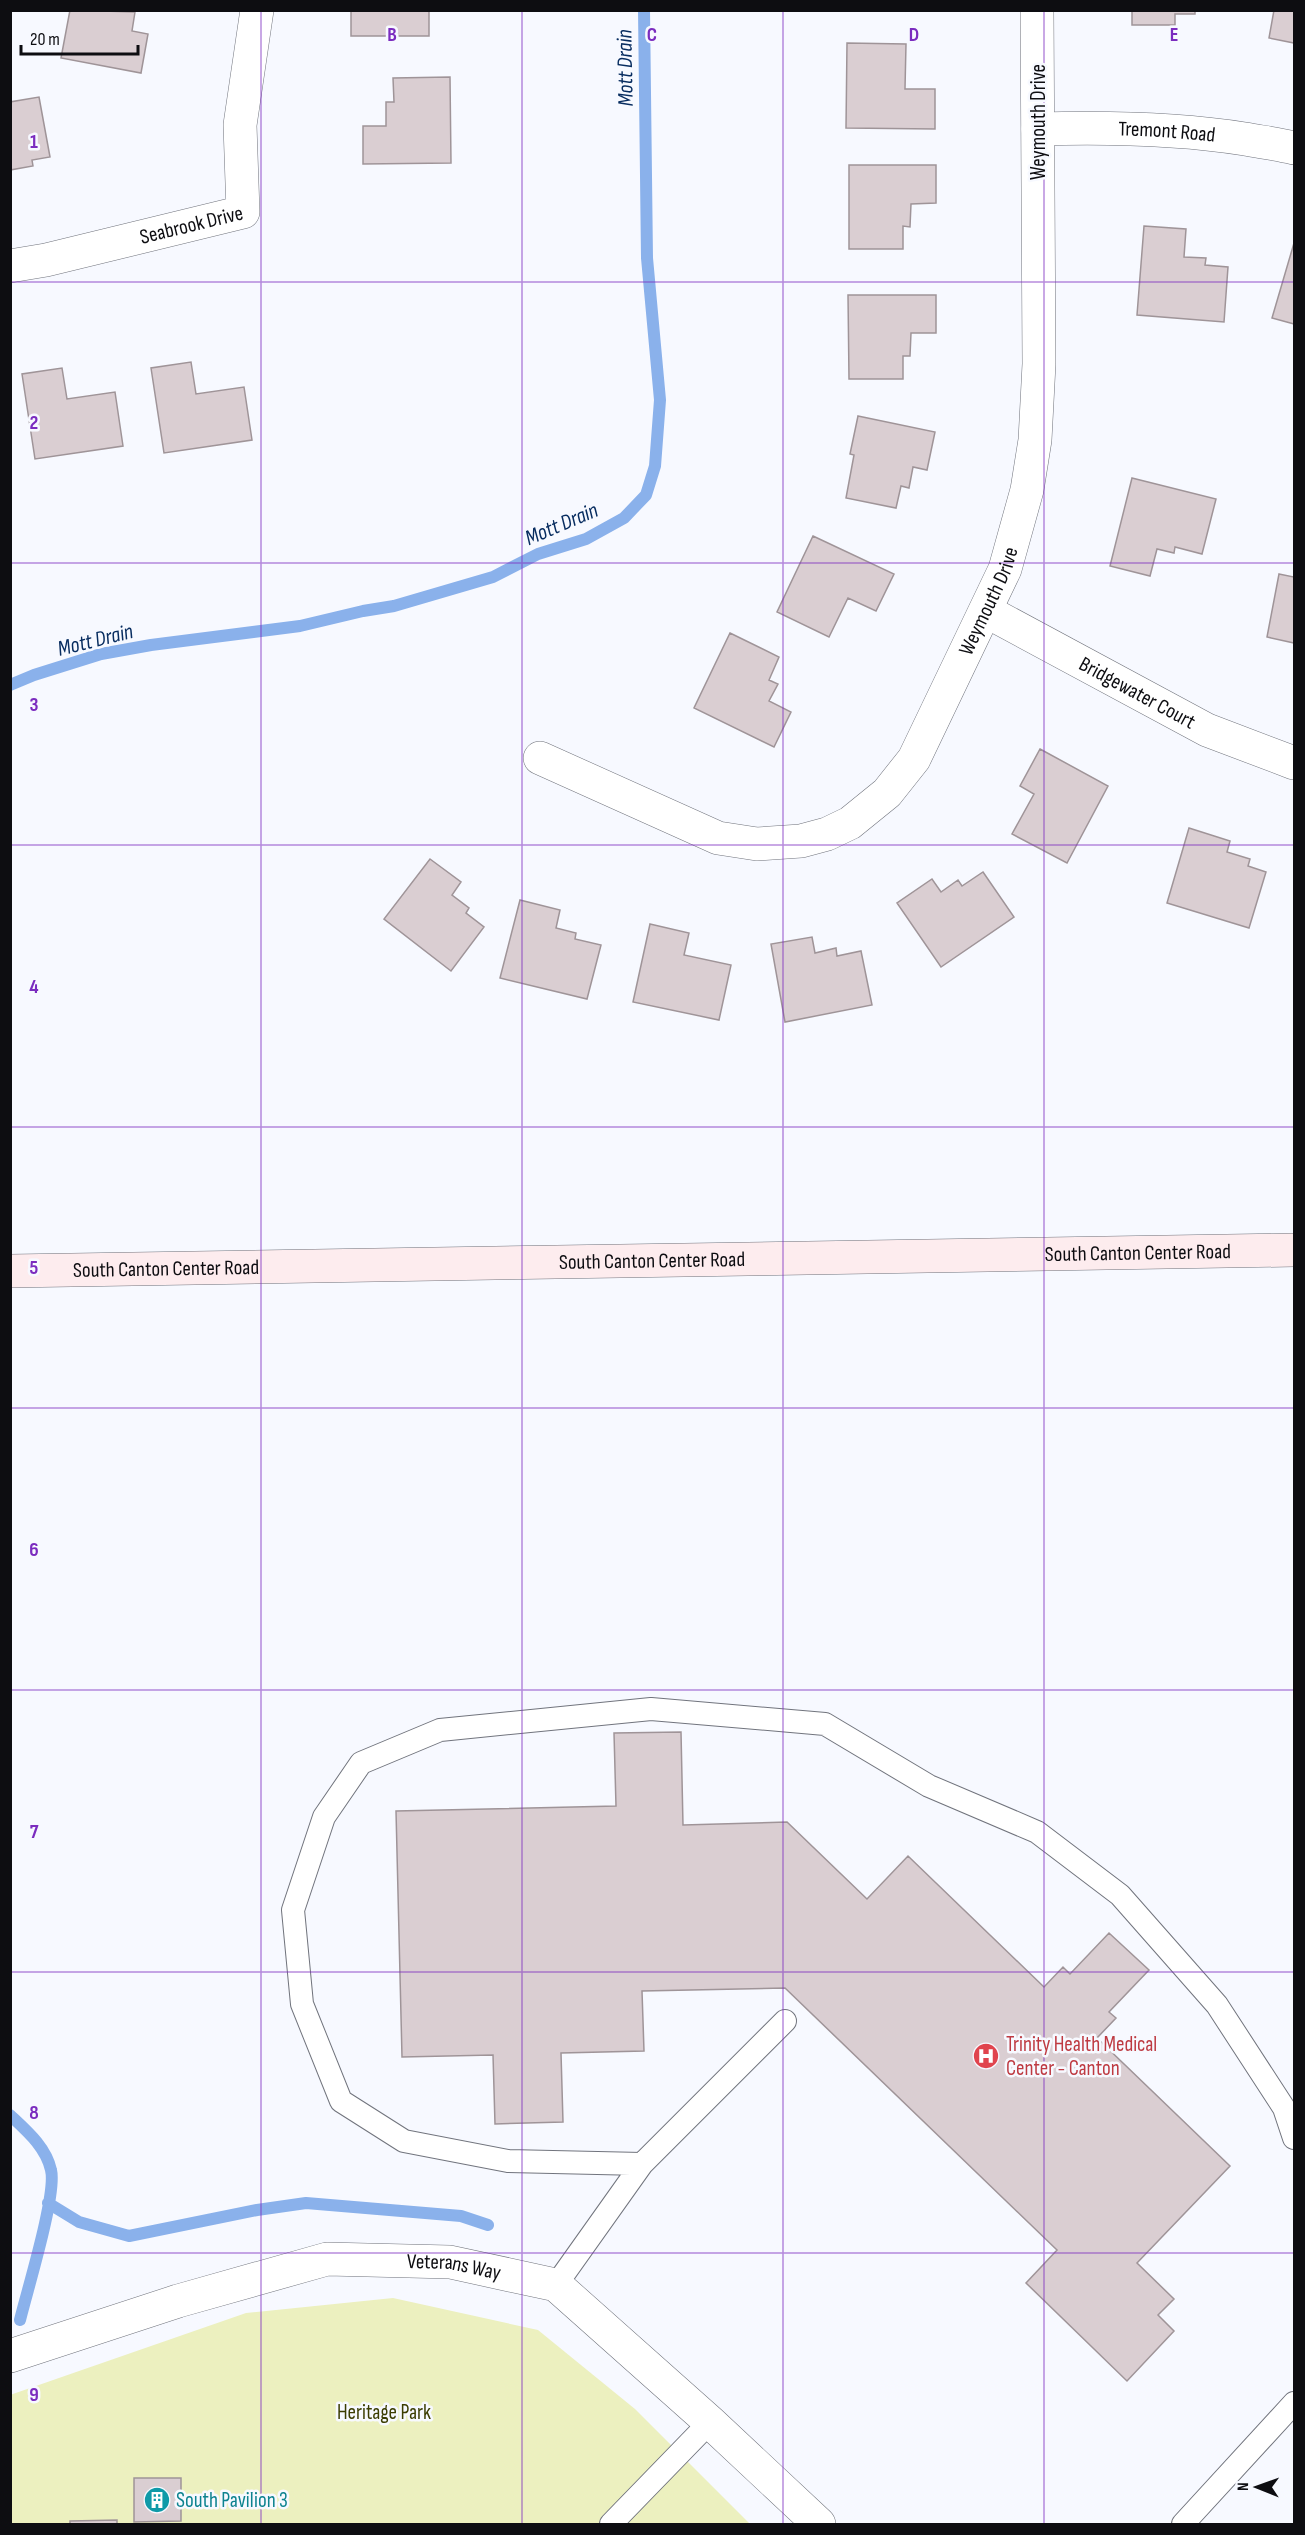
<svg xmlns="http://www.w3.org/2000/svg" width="1305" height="2535" font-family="'Sofia Sans Condensed',sans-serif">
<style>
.green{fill:#ecf0bf}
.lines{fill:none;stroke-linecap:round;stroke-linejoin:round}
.stream{stroke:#8ab1eb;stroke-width:12}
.building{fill:#daced2;stroke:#9f9498;stroke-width:1.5}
.lane-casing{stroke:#71747d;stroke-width:24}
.street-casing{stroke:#71747d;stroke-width:34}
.secondary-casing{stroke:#71747d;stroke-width:34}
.lane{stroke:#fff;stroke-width:22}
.street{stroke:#fff;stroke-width:33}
.secondary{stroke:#fdecee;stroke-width:33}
.grid{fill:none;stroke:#7b2cbf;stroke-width:1.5;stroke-opacity:0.55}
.labels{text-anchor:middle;stroke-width:5;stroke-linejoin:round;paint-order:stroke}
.street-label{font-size:21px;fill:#0d0d11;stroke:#f7f9ff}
.health-label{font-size:21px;fill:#be3a42;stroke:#f7f9ff;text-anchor:start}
.park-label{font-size:21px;fill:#3b3d02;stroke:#f7f9ff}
.culture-label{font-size:21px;fill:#0d838f;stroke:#f7f9ff;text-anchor:start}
.water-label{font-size:22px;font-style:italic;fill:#082d60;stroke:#f7f9ff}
.grid-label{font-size:20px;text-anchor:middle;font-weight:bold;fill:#7b2cbf;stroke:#f7f9ff;stroke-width:5;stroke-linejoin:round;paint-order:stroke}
</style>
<rect width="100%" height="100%" fill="#f7f9ff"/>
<path class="green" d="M393 2298 538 2330 635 2409 750 2524H11L10 2395 246 2313Z"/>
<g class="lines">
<path class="stream" d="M10 685 34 675 101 654 151 645 300 626 363 611 394 606 493 577 538 554 586 539 624 518 646 495 655 466 660 400 647 258 644 10
M10 2115C27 2131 46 2147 51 2170 57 2194 27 2291 20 2320
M48 2203 79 2222 129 2236 257 2210 306 2203 461 2216 488 2225"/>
</g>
<path class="building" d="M70 10 135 12 132 31 148 34 141 73 61 58Z
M351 10H429V36H351Z
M1132 10H1195V14H1175V25H1132Z
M1274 10H1294V43L1269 38Z
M847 43 906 44 905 89H935V129L846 128Z
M450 77 451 163 363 164V126H386V102H394L393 78Z
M39 97 50 157 32 160 33 166 10 170V102Z
M849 165H936V203L911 204 910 227 903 226V249H849Z
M1144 226 1186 229 1184 257 1206 258 1205 265 1228 267 1224 322 1137 315Z
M1294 243V324L1272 318Z
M848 295H936V333H911L910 356H903V379H849Z
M191 362 196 394 244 387 252 440 164 453 151 368Z
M62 368 67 399 115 392 123 446 35 459 22 374Z
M858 416 935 432 927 470 913 467 909 488 901 486 896 508 846 498 854 455 850 454Z
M1132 478 1216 499 1202 554 1175 547 1174 553 1157 549 1150 576 1110 566Z
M813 536 894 574 876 611 848 598 829 637 777 612Z
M1279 574 1294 577V643L1267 637Z
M730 633 779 657 769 680 778 684 769 701 791 712 774 747 694 708Z
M1040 749 1108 786 1067 863 1012 834 1034 794 1020 786Z
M1189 828 1230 841 1227 852 1250 859 1248 866 1266 872 1249 928 1167 903Z
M430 859 461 882 452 895 469 908 466 913 484 927 451 971 384 919Z
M983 872 1014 917 941 967 897 903 932 879 941 892 958 880 962 886Z
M520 900 560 910 556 928 576 933 575 939 601 945 587 999 500 978Z
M650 924 689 933 684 955 731 965 719 1020 633 1002Z
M812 937 815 953 836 948 837 956 861 951 872 1005 785 1022 771 944Z
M681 1732 683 1825 787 1822 867 1899 908 1856 1044 1987 1063 1967 1070 1974 1109 1933 1149 1970 1109 2012 1116 2018 1097 2038 1230 2166 1137 2263 1174 2299 1158 2315 1174 2331 1127 2381 1026 2283 1057 2250 785 1988 642 1991 644 2051 561 2053 563 2122 495 2124 493 2055 402 2057 396 1811 616 1806 614 1733Z
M134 2478H181V2521L134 2522Z
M117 2520V2524H70V2521Z"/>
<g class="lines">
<g class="lane-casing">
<path id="lane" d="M785 2021 642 2164 508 2161 404 2141 341 2101 302 2004 293 1910 324 1817 361 1763 440 1730 651 1709 825 1724 929 1786 1037 1832 1120 1895 1217 2005 1284 2108 1294 2138
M556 2285 642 2164
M611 2524 710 2422
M1183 2524 1294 2403"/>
</g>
<g class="street-casing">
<g id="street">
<path id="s1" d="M1038 129C1107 127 1176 128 1245 139 1261 142 1278 144 1294 148"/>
<path id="s2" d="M10 266 46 260 243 212 240 125 257 10"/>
<path id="s3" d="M986 611 1207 730 1294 763"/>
<path id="s4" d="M540 758 718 838 757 844 801 841 827 834 850 823 887 793 914 759 1005 569 1027 490 1035 440 1039 364 1037 10"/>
<path id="s5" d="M10 2356 178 2301 327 2259 450 2262 556 2285 710 2422 819 2524"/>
</g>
</g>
<g class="secondary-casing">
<g id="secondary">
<path id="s6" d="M10 1271 1294 1250"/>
</g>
</g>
<use href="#lane" class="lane"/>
<use href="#street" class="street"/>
<use href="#secondary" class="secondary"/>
</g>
<path class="grid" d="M261 10V2524M522 10V2524M783 10V2524M1044 10V2524M10 282H1294M10 563H1294M10 845H1294M10 1127H1294M10 1408H1294M10 1690H1294M10 1972H1294M10 2253H1294"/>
<defs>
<g id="hospital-disc" transform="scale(1.35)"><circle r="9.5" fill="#e0444e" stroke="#f7f9ff"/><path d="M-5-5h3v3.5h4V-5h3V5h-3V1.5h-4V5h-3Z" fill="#fff"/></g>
<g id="building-disc" transform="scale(1.35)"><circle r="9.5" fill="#0f9aa8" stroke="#f7f9ff"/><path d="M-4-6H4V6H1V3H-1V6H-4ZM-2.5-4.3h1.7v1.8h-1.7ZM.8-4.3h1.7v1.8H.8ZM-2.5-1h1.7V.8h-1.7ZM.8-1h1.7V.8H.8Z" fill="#fff"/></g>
</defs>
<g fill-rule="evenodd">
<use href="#hospital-disc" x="986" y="2056"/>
<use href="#building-disc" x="157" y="2500"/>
</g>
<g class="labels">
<g class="street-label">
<text transform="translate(1038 122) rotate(-90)" y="7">Weymouth Drive</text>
<text dy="7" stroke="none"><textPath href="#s1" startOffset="129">Tremont Road</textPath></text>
<text dy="7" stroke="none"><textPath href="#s2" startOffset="186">Seabrook Drive</textPath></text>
<text dy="7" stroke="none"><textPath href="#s4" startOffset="597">Weymouth Drive</textPath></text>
<text dy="7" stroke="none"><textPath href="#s3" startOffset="172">Bridgewater Court</textPath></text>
<text dy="7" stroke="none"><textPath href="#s6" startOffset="1128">South Canton Center Road</textPath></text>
<text dy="7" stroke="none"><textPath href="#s6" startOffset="642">South Canton Center Road</textPath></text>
<text dy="7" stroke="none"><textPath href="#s6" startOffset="156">South Canton Center Road</textPath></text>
<text dy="7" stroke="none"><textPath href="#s5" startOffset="459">Veterans Way</textPath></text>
</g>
<g class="health-label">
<text x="1006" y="2051">Trinity Health Medical<tspan x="1006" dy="24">Center - Canton</tspan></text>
</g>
<g class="park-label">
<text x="384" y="2419">Heritage Park</text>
</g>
<g class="culture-label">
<text x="176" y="2507">South Pavilion 3</text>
</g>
<g class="water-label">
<text transform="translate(624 68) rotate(-91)" y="8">Mott Drain</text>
<text transform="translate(561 523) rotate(-23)" y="8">Mott Drain</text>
<text transform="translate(95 639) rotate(-14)" y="8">Mott Drain</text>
</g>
</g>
<g class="grid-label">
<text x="392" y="41">B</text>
<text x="652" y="41">C</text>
<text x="914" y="41">D</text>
<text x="1174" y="41">E</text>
<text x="34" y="148">1</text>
<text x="34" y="429">2</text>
<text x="34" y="711">3</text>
<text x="34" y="993">4</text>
<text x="34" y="1274">5</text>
<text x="34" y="1556">6</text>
<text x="34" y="1838">7</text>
<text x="34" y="2119">8</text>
<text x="34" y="2401">9</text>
</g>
<rect width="1305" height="2535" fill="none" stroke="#0d0d11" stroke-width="24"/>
<g transform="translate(1257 2487) rotate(271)" stroke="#f7f9ff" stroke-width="4.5" paint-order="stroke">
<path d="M0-4.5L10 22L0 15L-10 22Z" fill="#0d0d11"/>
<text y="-9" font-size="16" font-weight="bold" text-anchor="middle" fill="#0d0d11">N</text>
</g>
<path d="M21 45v9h117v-9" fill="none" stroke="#0d0d11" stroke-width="3"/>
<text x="30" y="45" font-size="18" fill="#0d0d11" stroke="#f7f9ff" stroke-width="4.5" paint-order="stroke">20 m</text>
</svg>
